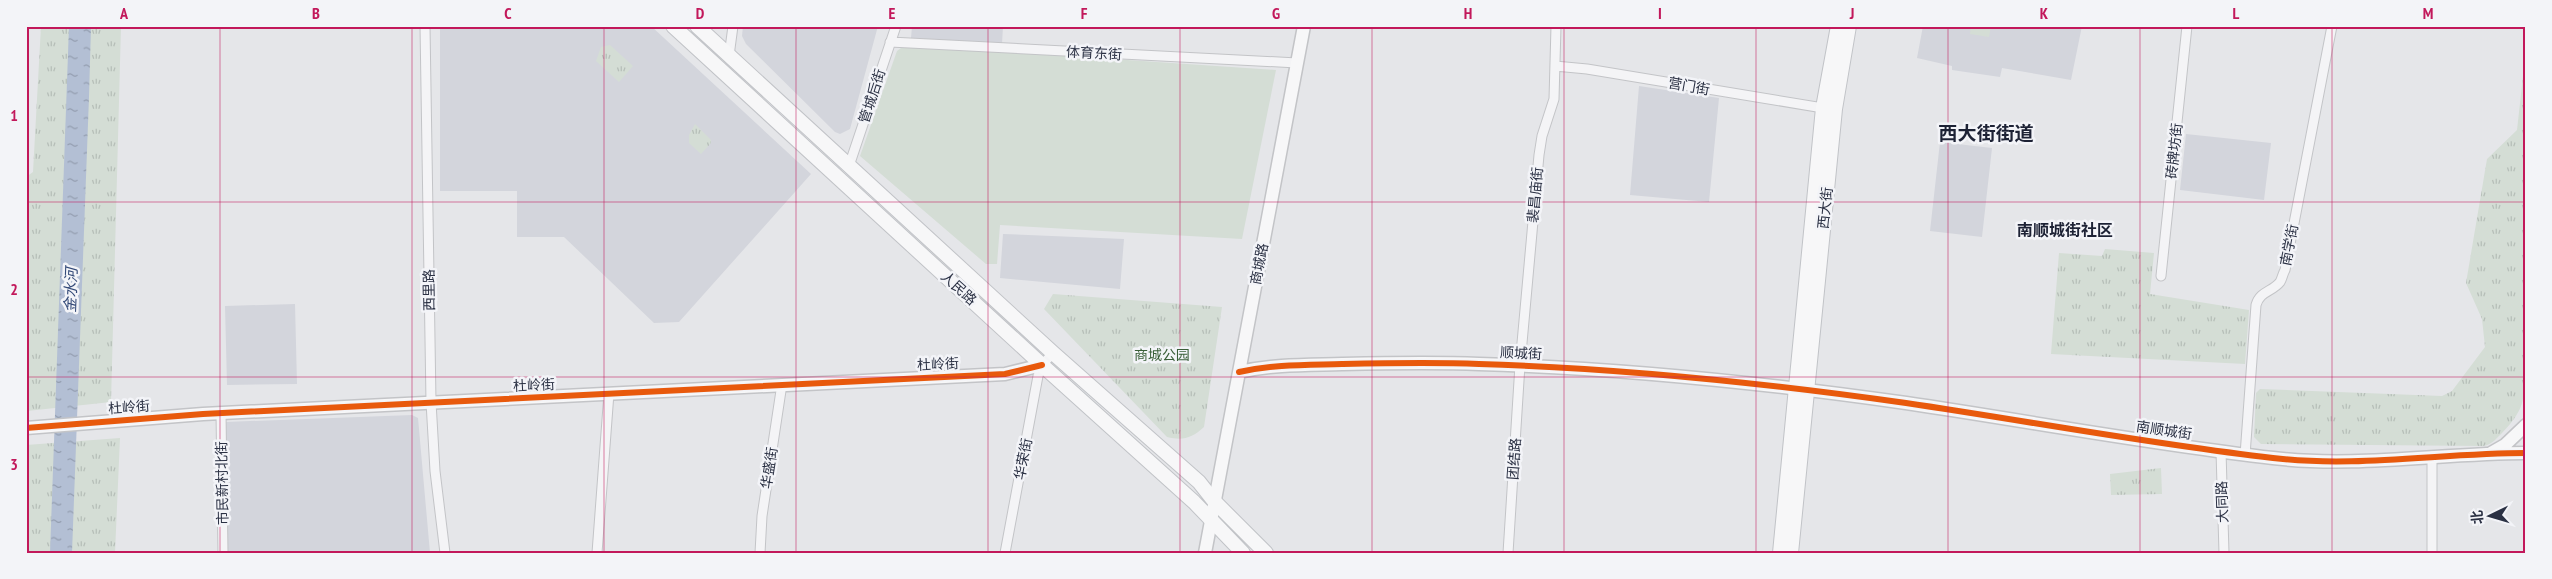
<svg xmlns="http://www.w3.org/2000/svg" width="2552" height="579" font-family="'PT Sans Narrow','Noto Sans SC',sans-serif">
<style>
.built{fill:#d3d5dc}
.grass{fill:url(#grass-tufts)}
.pitch{fill:#d4ddd5}
.water{fill:url(#water-ripples)}
.lines{fill:none;stroke-linecap:round;stroke-linejoin:round}
.street-casing{stroke:#c3c4c7;stroke-width:11}
.secondary-casing{stroke:#c3c4c7;stroke-width:15}
.primary-casing{stroke:#c1c3c7;stroke-width:16}
.street{stroke:#f4f4f6;stroke-width:9}
.secondary{stroke:#f7f7f8;stroke-width:12}
.primary{stroke:#f7f7f8;stroke-width:14}
.cycleway-casing{stroke:#f3f4f8;stroke-width:9}
.cycleway{stroke:#e8590c;stroke-width:6}
.grid{fill:none;stroke:#c2185b;stroke-width:1;stroke-opacity:0.55}
.labels{text-anchor:middle;stroke-width:5;stroke-linejoin:round;paint-order:stroke}
.street-label{font-size:14px;fill:#2b3144;stroke:#f3f4f8}
.park-label{font-size:14px;fill:#3a5f38;stroke:#f3f4f8}
.water-label{font-size:15px;font-style:italic;fill:#344a78;stroke:#f3f4f8}
.quarter-label{font-size:16px;font-weight:bold;fill:#1d2235;stroke:#f3f4f8}
.district-label{font-size:19px;font-weight:bold;fill:#1d2235;stroke:#f3f4f8}
.neatline{fill:none;stroke:#c2185b;stroke-width:2}
.grid-label{font-size:16px;text-anchor:middle;font-weight:bold;fill:#c2185b}
</style>
<defs>
<pattern id="grass-tufts" width="24" height="20" patternUnits="userSpaceOnUse" patternTransform="scale(1.25)"><rect width="24" height="20" fill="#d4ddd5"/><path d="M3 7l-1-3M5 7V3M7 7l1-3M15 17l-1-3M17 17v-4M19 17l1-3" fill="none" stroke="#b6beb8"/></pattern>
<pattern id="water-ripples" width="26" height="14" patternUnits="userSpaceOnUse" patternTransform="scale(1.25)"><rect width="26" height="14" fill="#b3bfd4"/><path d="M2 4q2-2 4 0t4 0M15 11q2-2 4 0t4 0" fill="none" stroke="#929cae"/></pattern>
</defs>
<rect width="100%" height="100%" fill="#e5e6e9"/>
<path class="built" d="M440 26H651L811 174 679 322 654 323 564 237H517V191H440Z
M743 26H878L850 129 840 134 835 132 746 44 742 36Z
M912 26H1003L1002 44 911 38Z
M1923 26H2082L2071 80 2002 68 2000 77 1952 70V66L1917 58Z
M1639 86 1719 98 1709 202 1630 195Z
M2186 134 2271 143 2264 200 2180 190Z
M1940 142 1992 148 1982 237 1930 231Z
M1003 234 1124 239 1120 289 1000 278Z
M295 304 297 384 227 385 225 306Z
M412 415 418 418 430 553H228L226 422Z"/>
<path class="grass" d="M41 26H121L111 402 27 411 26 177 33 172Z
M610 45 633 66 619 82 596 61 601 47Z
M2526 49V362C2523 398 2528 406 2502 433 2495 440 2491 445 2483 446L2261 444 2254 437 2256 393 2260 389 2442 396 2452 391 2485 347 2482 319 2466 283 2487 159 2517 130Z
M695 124 711 140V143L701 154 689 143V135Z
M2105 249 2154 253 2150 294 2249 310 2245 364 2051 354 2059 253 2102 256Z
M1053 294 1222 307 1204 427C1192 438 1183 441 1167 437L1044 309Z
M120 438 115 553H26V445Z
M2161 468 2162 494 2111 495 2110 474Z"/>
<path class="pitch" d="M1971 26H1991L1989 37 1970 34Z
M905 45 1276 70 1242 239 1000 225 997 264H986L860 156 897 51Z"/>
<path class="water" d="M69 26H91L89 97 72 553H50Z"/>
<g class="lines">
<g class="street-casing">
<path id="street" d="M425 26 431 402 435 471 445 553
M890 42 1297 63
M729 56 733 26
M1555 66 1587 69 1823 108
M849 166 896 26
M2161 276 2187 26
M221 413 223 553
M2221 451 2224 553
M2245 455 2256 305C2260 291 2272 292 2280 282 2282 279 2283 273 2285 270L2332 26
M597 553 609 393
M760 553 762 516 782 384
M1005 553 1038 376 1042 365 1053 353
M1508 553 1520 365 1539 155 1542 136 1554 99 1556 26
M2432 553V456"/>
</g>
<g class="secondary-casing">
<path id="secondary" d="M1239 372C1275 364 1306 365 1342 364 1388 363 1433 362 1479 364 1621 368 1765 383 1906 403 2028 421 2150 444 2273 458 2356 468 2442 453 2526 453
M26 428 203 414 1005 374 1042 365
M2491 453 2505 445 2526 425
M1205 553 1304 26"/>
</g>
<g class="primary-casing">
<path id="primary" d="M673 26 1042 365 1194 502 1243 553
M697 26 1053 353 1199 482 1214 501 1266 553
M1780 553 1823 108 1838 26
M1791 553 1835 109 1849 26"/>
</g>
<use href="#street" class="street"/>
<use href="#secondary" class="secondary"/>
<use href="#primary" class="primary"/>
<g class="cycleway-casing">
<path id="cycleway" d="M1239 372C1275 364 1306 365 1342 364 1388 363 1433 362 1479 364 1621 368 1765 383 1906 403 2028 421 2150 444 2273 458 2356 468 2442 453 2526 453
M26 428 203 414 1005 374 1042 365"/>
</g>
<use href="#cycleway" class="cycleway"/>
</g>
<path class="grid" d="M220 26V553M412 26V553M604 26V553M796 26V553M988 26V553M1180 26V553M1372 26V553M1564 26V553M1756 26V553M1948 26V553M2140 26V553M2332 26V553M26 202H2526M26 377H2526"/>
<g class="labels">
<g class="street-label">
<text transform="translate(1094 53) rotate(3)" y="5">体育东街</text>
<text transform="translate(1689 86) rotate(10)" y="5">营门街</text>
<text transform="translate(872 96) rotate(-72)" y="5">管城后街</text>
<text transform="translate(2174 151) rotate(-84)" y="5">砖牌坊街</text>
<text transform="translate(1535 195) rotate(-85)" y="5">裴昌庙街</text>
<text transform="translate(1825 208) rotate(-84)" y="5">西大街</text>
<text transform="translate(2289 245) rotate(-79)" y="5">南学街</text>
<text transform="translate(1259 264) rotate(-79)" y="5">商城路</text>
<text transform="translate(959 288) rotate(42)" y="5">人民路</text>
<text transform="translate(429 290) rotate(-91)" y="5">西里路</text>
<text transform="translate(1521 353) rotate(3)" y="5">顺城街</text>
<text transform="translate(938 364) rotate(-3)" y="5">杜岭街</text>
<text transform="translate(534 385) rotate(-3)" y="5">杜岭街</text>
<text transform="translate(129 407) rotate(-4)" y="5">杜岭街</text>
<text transform="translate(2164 430) rotate(8)" y="5">南顺城街</text>
<text transform="translate(1023 459) rotate(-79)" y="5">华荣街</text>
<text transform="translate(1514 459) rotate(-86)" y="5">团结路</text>
<text transform="translate(769 468) rotate(-81)" y="5">华盛街</text>
<text transform="translate(222 483) rotate(-91)" y="5">市民新村北街</text>
<text transform="translate(2222 502) rotate(-92)" y="5">大同路</text>
</g>
<g class="park-label">
<text x="1162" y="360">商城公园</text>
</g>
<g class="water-label">
<text transform="translate(71 290) rotate(-88)" y="5">金水河</text>
</g>
<g class="quarter-label">
<text x="2065" y="236">南顺城街社区</text>
</g>
<g class="district-label">
<text x="1986" y="140">西大街街道</text>
</g>
</g>
<rect width="2552" height="579" fill="none" stroke="#f3f4f8" stroke-width="55"/>
<g transform="translate(2490 516) rotate(265)" stroke="#f3f4f8" stroke-width="4" paint-order="stroke">
<path d="M0-4L9 19L0 12L-9 19Z" fill="#2b3144"/>
<text y="-8" font-size="14" font-weight="bold" text-anchor="middle" fill="#2b3144">北</text>
</g>
<rect x="28" y="28" width="2496" height="524" class="neatline"/>
<g class="grid-label">
<text x="124" y="19">A</text>
<text x="316" y="19">B</text>
<text x="508" y="19">C</text>
<text x="700" y="19">D</text>
<text x="892" y="19">E</text>
<text x="1084" y="19">F</text>
<text x="1276" y="19">G</text>
<text x="1468" y="19">H</text>
<text x="1660" y="19">I</text>
<text x="1852" y="19">J</text>
<text x="2044" y="19">K</text>
<text x="2236" y="19">L</text>
<text x="2428" y="19">M</text>
<text x="14" y="121">1</text>
<text x="14" y="295">2</text>
<text x="14" y="470">3</text>
</g>
</svg>
